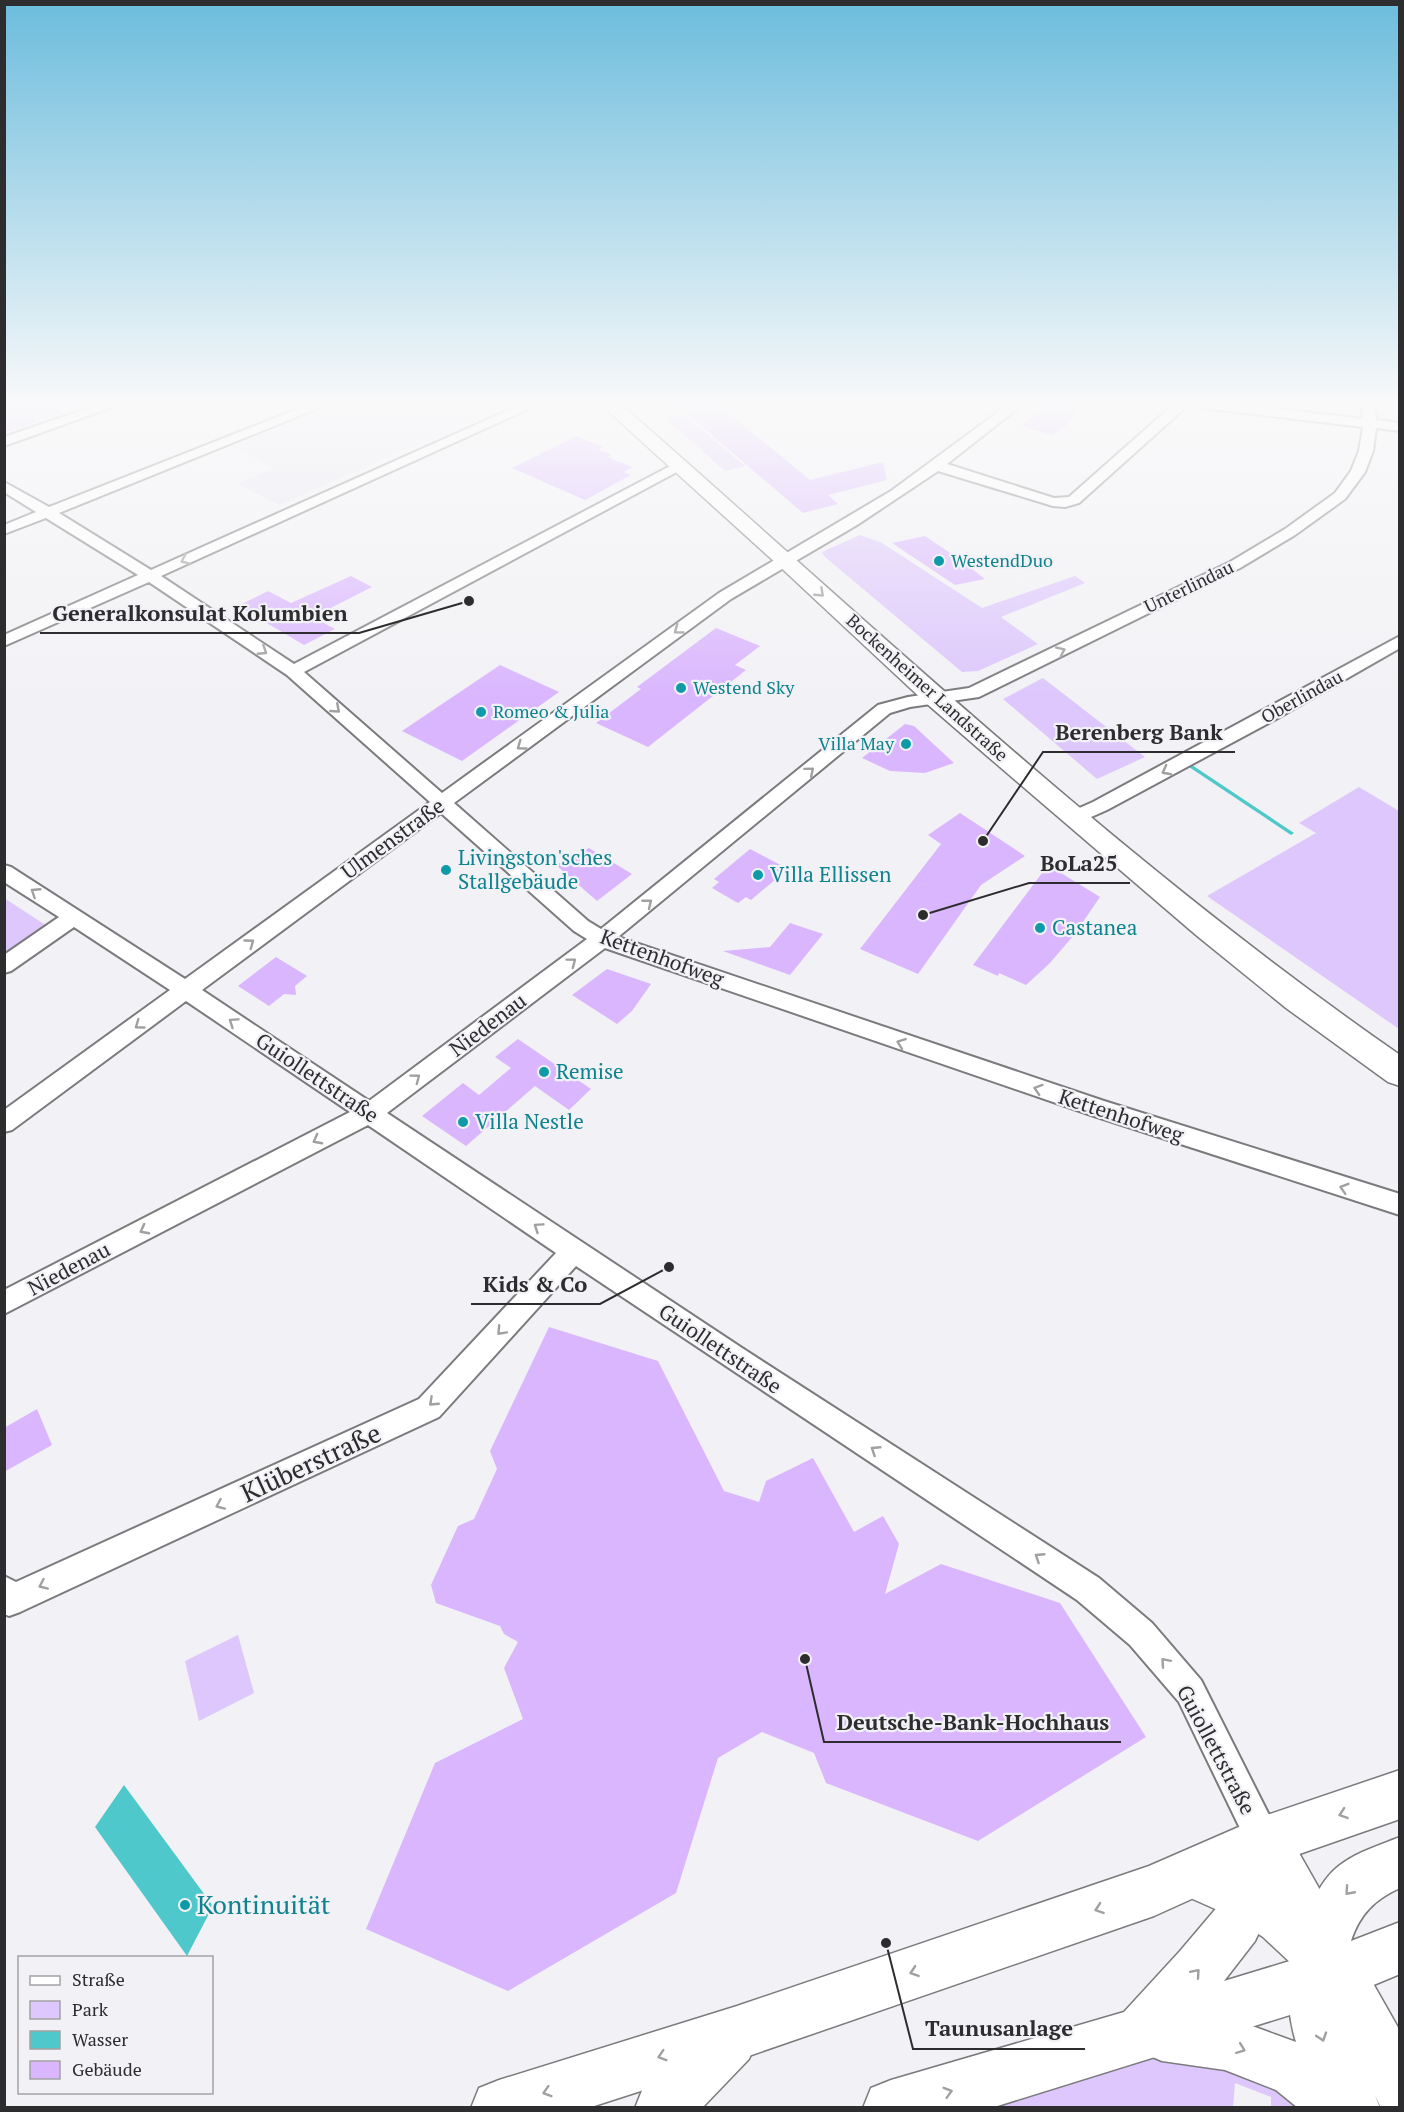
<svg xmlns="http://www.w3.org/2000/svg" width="1404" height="2112" font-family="'PT Serif',serif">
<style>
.built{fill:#e8e4ef}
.green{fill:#ddc7fc}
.water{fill:#4fc8cb}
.building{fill:#dab6fe}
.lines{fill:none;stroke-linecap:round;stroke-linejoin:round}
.minor-casing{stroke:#7b7a7d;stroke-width:4}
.secondary-casing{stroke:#7b7a7d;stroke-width:3}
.primary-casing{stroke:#7b7a7d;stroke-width:3}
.minor{fill:#fff;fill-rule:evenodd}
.secondary{fill:#fff;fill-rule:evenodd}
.primary{fill:#fff;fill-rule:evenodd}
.oneway{stroke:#a0a0a1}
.culture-dot{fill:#0f9aa8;stroke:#f2f1f5;stroke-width:2}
.labels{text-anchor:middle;stroke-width:4.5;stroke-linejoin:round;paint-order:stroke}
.far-culture-label{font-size:18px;fill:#0d838f;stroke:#f2f1f5;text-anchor:start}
.far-street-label{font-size:18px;fill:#2d2c2e;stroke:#f2f1f5}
.street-label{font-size:21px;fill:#2d2c2e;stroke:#f2f1f5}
.culture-label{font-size:21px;fill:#0d838f;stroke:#f2f1f5;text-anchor:start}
.near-street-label{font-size:26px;fill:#2d2c2e;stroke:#f2f1f5}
.near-culture-label{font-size:26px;fill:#0d838f;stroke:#f2f1f5;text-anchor:start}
.leader{fill:none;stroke:#2d2c2e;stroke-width:2}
.callout-dot{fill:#2d2c2e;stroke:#f2f1f5;stroke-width:2}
.callout-label{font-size:22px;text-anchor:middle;font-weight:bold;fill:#2d2c2e;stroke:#f2f1f5;stroke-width:4.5;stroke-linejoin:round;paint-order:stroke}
</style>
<rect width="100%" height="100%" fill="#f2f1f5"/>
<path class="built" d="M345 401H491L503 406 280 505 238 484 273 468 232 446Z"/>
<path class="green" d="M5 401H97L5 433Z
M683 414 745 466 725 471 665 418Z
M860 535 882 543 982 608 1075 576 1085 583 1001 617 1038 644 978 671 962 672 825 557 822 552Z
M1043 678 1145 757 1097 779 1003 699Z
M1359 787 1399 811V1029L1207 896 1316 833 1299 823Z
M4 898 47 926 5 954H4Z
M238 1635 254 1693 199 1721 185 1661Z
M1143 2031 1380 2092 1399 2107H1271V2097L1235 2083 1233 2107 913 2108Z"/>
<path class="water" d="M1192 765 1294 833 1291 835 1189 767Z
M124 1785 213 1906 187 1956 95 1827Z"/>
<path class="building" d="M672 401H714L810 480 883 462 887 480 828 495 838 504 803 513Z
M1052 401H1077L1073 420 1053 436 1021 426Z
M577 436 603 447 598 449 612 455 607 457 632 467 624 472 631 475 585 500 512 468Z
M925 536 962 561 985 579 955 585 892 543Z
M351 576 372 587 313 617 335 629 304 645 238 606 268 591 291 603Z
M716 628 760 646 735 665 746 670 648 747 596 723 641 689 637 687Z
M500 665 559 692 462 761 402 731Z
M905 724 914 726 954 763 925 773 890 771 862 758Z
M960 813 1025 856 981 885 918 974 860 949 941 844 928 835Z
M589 848 632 874 597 901 556 865Z
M750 849 788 869 751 900 746 897 738 903 712 888 719 882 714 879Z
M1048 865 1100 897 1074 935 1049 964 1026 985 999 973 998 976 973 965Z
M790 923 823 934 790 975 723 951 770 947Z
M276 957 307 976 295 986 296 995 284 994 269 1006 238 986Z
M607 969 651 984 632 1011 617 1024 572 995Z
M518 1039 591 1089 569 1110 535 1086 466 1146 422 1116 463 1083 479 1095 511 1068 495 1057Z
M549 1327 658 1361 724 1491 759 1502 766 1481 813 1458 854 1532 883 1516 899 1544 885 1594 941 1564 1060 1603 1146 1737 978 1841 826 1783 814 1753 762 1732 718 1758 676 1893 508 1991 366 1929 435 1763 523 1719 504 1668 518 1642 504 1634 500 1626 436 1603 431 1585 458 1526 474 1519 497 1469 490 1451Z
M37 1409 52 1445 4 1472V1428Z"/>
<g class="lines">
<g class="minor-casing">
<path id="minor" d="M110 401H129L4 446V437Z
M318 401H336L59 513 151 570 529 401H546L161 576 294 664 674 464 679 463 686 467 304 672 442 793 719 593 891 491 1013 401H1027L947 464 1054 498 1069 497 1174 404 1170 401H1212L1363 419 1362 401H1374L1376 420 1400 423V431L1376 428 1373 451 1365 472 1345 499 1295 535 1240 568 979 697 910 707 890 713 618 937 1104 1101 1400 1194V1215L1091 1115 605 948 387 1113 742 1348 1099 1578 1152 1623 1201 1680 1276 1829 1281 1841 1276 1853 1264 1858 1252 1853 1179 1702 1130 1645 1077 1600 576 1266 439 1417 20 1612 9 1616 4 1614V1576L16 1582 419 1399 556 1253 368 1125 4 1314V1290L350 1112 186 1001 12 1130 4 1132V1110L170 990 74 927 11 971 4 973V955L59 917 4 882V865L11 867 185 979 430 802 287 675 149 582 4 646V635L138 575 46 518 4 534V525L36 512 4 492V482L49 507ZM1187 406 1363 427 1359 451 1351 471 1335 493 1285 529 1230 562 969 688 908 697 878 705 601 929 588 921 454 803 731 599 857 525 938 471 1053 506 1065 507 1079 503ZM441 813 574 931 587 939 369 1101 202 990Z
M1400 636V648L1276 719 1107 810 1082 821H1068L1066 817 1068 813 1093 802Z"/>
</g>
<g class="secondary-casing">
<path id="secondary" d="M597 401H617C873 625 1120 861 1400 1055V1086L1388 1082 1286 1008 1196 935 986 755 926 703 777 564Z
M1264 1816 1282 1823 1400 2031V2108L1380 2106 1375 2095 1380 2108H1298L1276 2090 1225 2070 1162 2061 1143 2053 1135 2034 1143 2015 1162 2007 1225 2016 1296 2042C1289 2020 1285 1988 1294 1966L1263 1937 1231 1916 1177 1892 1170 1874 1177 1856 1195 1849 1255 1874 1239 1841 1246 1823Z
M730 2013 749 2021 757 2040 749 2059 702 2108H635L643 2088 711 2021Z"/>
</g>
<g class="primary-casing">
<path id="primary" d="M1400 1770V1819L1285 1859 1275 1898 1255 1941 1224 1981 1293 1960C1302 1929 1313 1885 1340 1865 1357 1852 1380 1845 1400 1837V1888C1374 1900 1360 1914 1351 1941L1400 1922V1974L1335 2001 991 2108H863L871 2088 891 2080 1124 2012 1180 1951 1219 1905 1227 1883 1154 1916 737 2060 588 2108H471L479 2088 499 2080 737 2006 1149 1866 1264 1816Z"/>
</g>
<use href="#minor" class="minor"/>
<use href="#secondary" class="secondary"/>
<use href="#primary" class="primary"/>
</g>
<defs><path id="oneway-chevron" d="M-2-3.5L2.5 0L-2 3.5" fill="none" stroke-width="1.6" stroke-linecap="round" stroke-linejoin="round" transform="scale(1.5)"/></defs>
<g class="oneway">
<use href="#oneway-chevron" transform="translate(185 560) rotate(156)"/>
<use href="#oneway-chevron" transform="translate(820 593) rotate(43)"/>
<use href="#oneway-chevron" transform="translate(678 630) rotate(144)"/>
<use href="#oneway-chevron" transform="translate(263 651) rotate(33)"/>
<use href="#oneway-chevron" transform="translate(1061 651) rotate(-25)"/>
<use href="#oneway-chevron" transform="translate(336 709) rotate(41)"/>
<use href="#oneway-chevron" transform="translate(521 746) rotate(144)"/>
<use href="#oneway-chevron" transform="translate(810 771) rotate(-40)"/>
<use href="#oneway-chevron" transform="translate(1166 771) rotate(152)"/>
<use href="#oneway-chevron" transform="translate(35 892) rotate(-147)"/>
<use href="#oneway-chevron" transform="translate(648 903) rotate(-39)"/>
<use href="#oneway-chevron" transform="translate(250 943) rotate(-36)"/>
<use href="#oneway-chevron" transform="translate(572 962) rotate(-37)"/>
<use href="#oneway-chevron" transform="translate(233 1022) rotate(-146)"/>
<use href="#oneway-chevron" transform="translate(139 1025) rotate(144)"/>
<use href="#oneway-chevron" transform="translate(901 1043) rotate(-160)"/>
<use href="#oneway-chevron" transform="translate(416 1078) rotate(-37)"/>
<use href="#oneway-chevron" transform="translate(1038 1089) rotate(-162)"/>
<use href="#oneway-chevron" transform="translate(317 1140) rotate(152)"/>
<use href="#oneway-chevron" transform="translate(1344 1188) rotate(-163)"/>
<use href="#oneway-chevron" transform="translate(538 1227) rotate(-146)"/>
<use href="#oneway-chevron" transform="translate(144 1230) rotate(152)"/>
<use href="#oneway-chevron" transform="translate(501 1331) rotate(133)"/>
<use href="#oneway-chevron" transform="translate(433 1402) rotate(137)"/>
<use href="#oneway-chevron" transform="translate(875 1450) rotate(-147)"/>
<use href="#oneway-chevron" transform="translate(220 1505) rotate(156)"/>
<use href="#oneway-chevron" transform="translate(1039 1557) rotate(-147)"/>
<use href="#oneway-chevron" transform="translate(43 1585) rotate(156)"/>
<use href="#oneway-chevron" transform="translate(1165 1662) rotate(-131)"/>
<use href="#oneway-chevron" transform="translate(1343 1814) rotate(161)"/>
<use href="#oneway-chevron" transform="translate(1349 1891) rotate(132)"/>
<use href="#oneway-chevron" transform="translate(1099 1909) rotate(161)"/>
<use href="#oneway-chevron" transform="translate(914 1972) rotate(161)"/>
<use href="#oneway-chevron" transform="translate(1196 1973) rotate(-49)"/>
<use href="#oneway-chevron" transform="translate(1322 2037) rotate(72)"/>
<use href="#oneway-chevron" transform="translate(1241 2049) rotate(21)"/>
<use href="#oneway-chevron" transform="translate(662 2056) rotate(163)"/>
<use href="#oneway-chevron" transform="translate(547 2092) rotate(163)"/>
<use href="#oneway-chevron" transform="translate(948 2092) rotate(-16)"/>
</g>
<linearGradient id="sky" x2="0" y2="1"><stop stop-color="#6bbcdc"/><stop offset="0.58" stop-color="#f9f9fa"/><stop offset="1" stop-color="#f9f9fa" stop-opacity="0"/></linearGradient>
<rect width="1404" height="697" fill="url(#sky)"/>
<g class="culture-dot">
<circle cx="939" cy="561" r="6"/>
<circle cx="681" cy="688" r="6"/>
<circle cx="481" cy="712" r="6"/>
<circle cx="906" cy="744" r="6"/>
<circle cx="446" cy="870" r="6"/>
<circle cx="758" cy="875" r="6"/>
<circle cx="1040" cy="928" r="6"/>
<circle cx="544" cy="1072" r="6"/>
<circle cx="463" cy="1122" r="6"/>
<circle cx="185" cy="1905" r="6"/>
</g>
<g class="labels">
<g class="far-culture-label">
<text x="951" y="567">WestendDuo</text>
<text x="693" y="694">Westend Sky</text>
<text x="493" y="718">Romeo &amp; Julia</text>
<text x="894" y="750" text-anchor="end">Villa May</text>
</g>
<g class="far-street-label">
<text transform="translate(1189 587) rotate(-26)" y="6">Unterlindau</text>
<text transform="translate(927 688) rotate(42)" y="6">Bockenheimer Landstraße</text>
<text transform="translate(1302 697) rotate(-29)" y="6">Oberlindau</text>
</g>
<g class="street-label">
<text transform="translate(393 839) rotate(-36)" y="7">Ulmenstraße</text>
<text transform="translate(662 958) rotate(20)" y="7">Kettenhofweg</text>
<text transform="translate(488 1025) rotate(-37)" y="7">Niedenau</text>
<text transform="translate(317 1078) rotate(34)" y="7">Guiollettstraße</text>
<text transform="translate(1121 1116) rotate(18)" y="7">Kettenhofweg</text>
<text transform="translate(69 1269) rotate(-28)" y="7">Niedenau</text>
<text transform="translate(720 1349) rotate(34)" y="7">Guiollettstraße</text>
<text transform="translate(1216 1750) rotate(62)" y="7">Guiollettstraße</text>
</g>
<g class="culture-label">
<text x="458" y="865">Livingston'sches<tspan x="458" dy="24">Stallgebäude</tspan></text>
<text x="770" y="882">Villa Ellissen</text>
<text x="1052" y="935">Castanea</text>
<text x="556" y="1079">Remise</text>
<text x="475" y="1129">Villa Nestle</text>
</g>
<g class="near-street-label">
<text transform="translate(311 1463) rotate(-25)" y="9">Klüberstraße</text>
</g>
<g class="near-culture-label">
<text x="197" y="1914">Kontinuität</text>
</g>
</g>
<path class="leader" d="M469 601L359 633H40M983 841L1043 752H1235M923 915L1029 883H1130M669 1267L600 1304H471M805 1659L824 1742H1121M886 1943L913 2049H1085"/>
<g class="callout-dot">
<circle cx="469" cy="601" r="6"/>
<circle cx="983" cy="841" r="6"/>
<circle cx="923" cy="915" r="6"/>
<circle cx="669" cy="1267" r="6"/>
<circle cx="805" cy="1659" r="6"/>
<circle cx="886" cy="1943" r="6"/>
</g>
<g class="callout-label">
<text x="200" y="621">Generalkonsulat Kolumbien</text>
<text x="1139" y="740">Berenberg Bank</text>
<text x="1079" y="871">BoLa25</text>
<text x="535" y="1292">Kids &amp; Co</text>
<text x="973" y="1730">Deutsche-Bank-Hochhaus</text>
<text x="999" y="2036">Taunusanlage</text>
</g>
<rect width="1404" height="2112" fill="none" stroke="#2d2c2e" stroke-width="12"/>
<rect x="18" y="1956" width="195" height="138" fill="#f2f1f5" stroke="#a3a2a5" stroke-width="1.5"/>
<rect x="30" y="1976" width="30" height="9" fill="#ffffff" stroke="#a3a2a5" stroke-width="1.5"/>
<text x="72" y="1986" font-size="18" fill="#2d2c2e">Straße</text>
<rect x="30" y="2001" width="30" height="18" fill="#ddc7fc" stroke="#a3a2a5" stroke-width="1.5"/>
<text x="72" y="2016" font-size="18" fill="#2d2c2e">Park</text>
<rect x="30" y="2031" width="30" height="18" fill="#4fc8cb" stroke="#a3a2a5" stroke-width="1.5"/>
<text x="72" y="2046" font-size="18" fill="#2d2c2e">Wasser</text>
<rect x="30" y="2061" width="30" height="18" fill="#dab6fe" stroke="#a3a2a5" stroke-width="1.5"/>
<text x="72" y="2076" font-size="18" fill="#2d2c2e">Gebäude</text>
</svg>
